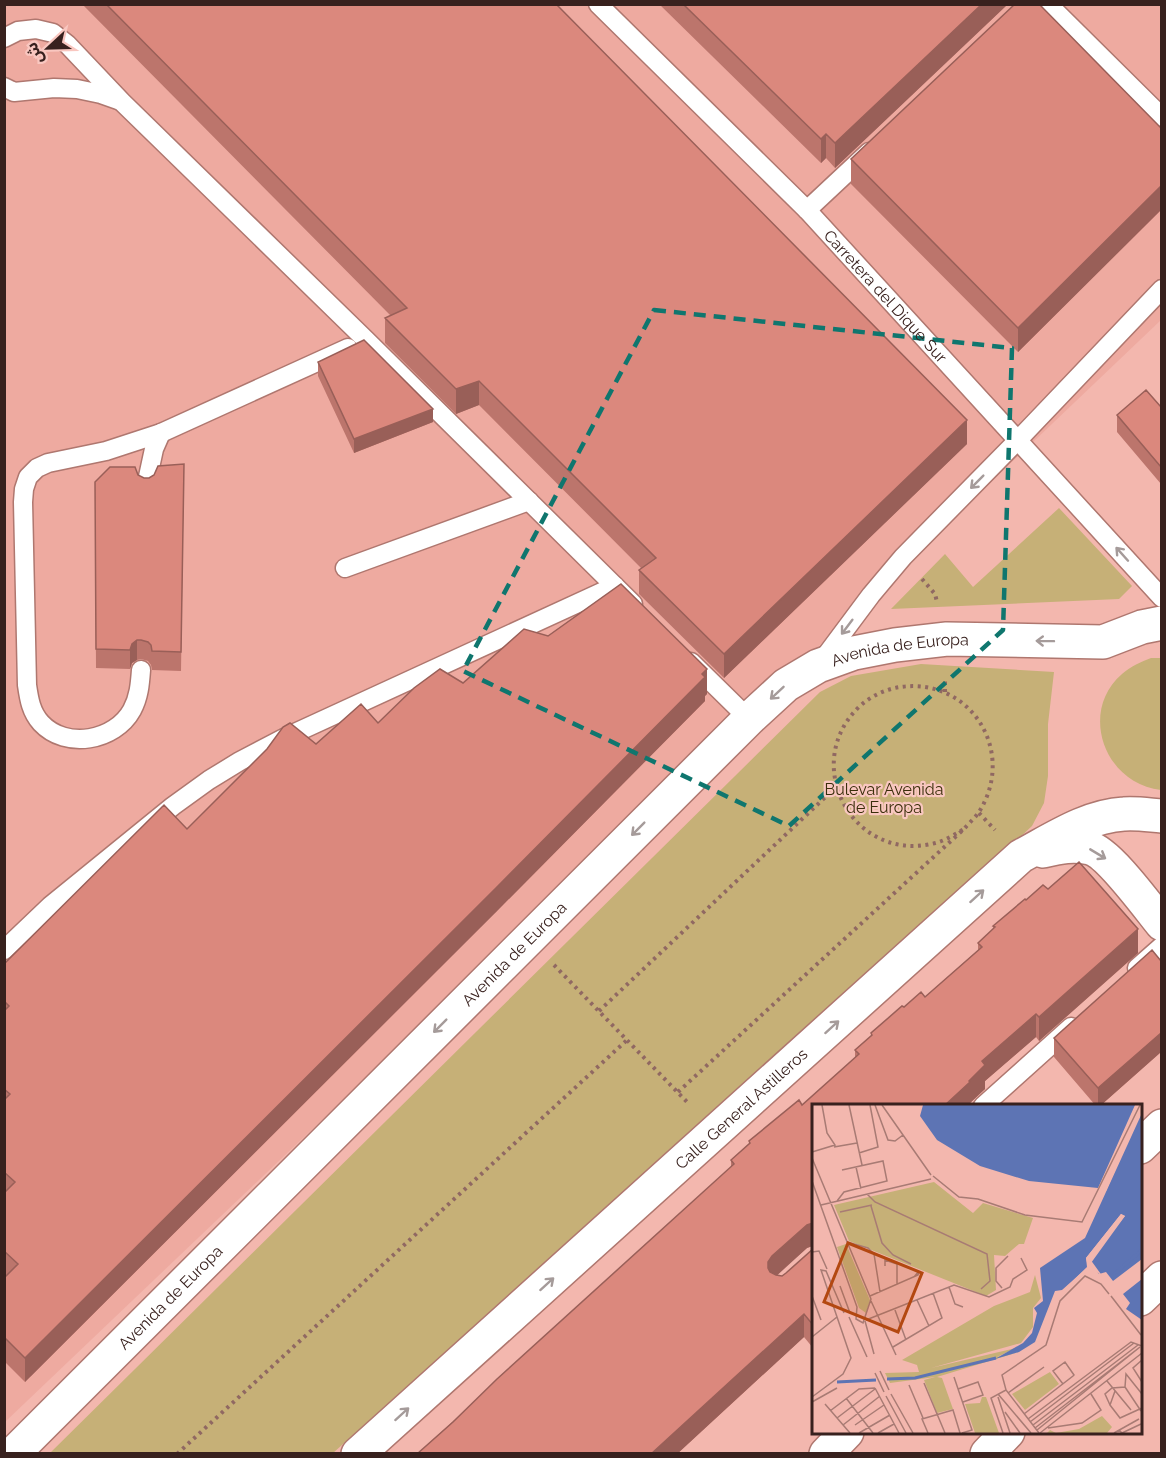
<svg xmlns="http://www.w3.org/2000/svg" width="1166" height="1458" font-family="Raleway,'Noto Sans Arabic',sans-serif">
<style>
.built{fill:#eeaaa0}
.green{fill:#c6b077}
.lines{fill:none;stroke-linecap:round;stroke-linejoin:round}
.lane-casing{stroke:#af776f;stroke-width:21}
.primary-casing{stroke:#af776f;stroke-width:36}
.path{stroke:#906862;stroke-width:4;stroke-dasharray:3 4.5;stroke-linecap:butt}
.lane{stroke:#fff;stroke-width:18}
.primary{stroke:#fff;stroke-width:33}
.wall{fill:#bc756c}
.shaded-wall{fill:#995f58}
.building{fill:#db887d;stroke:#995f58;stroke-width:1.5}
.oneway{stroke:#a59b9a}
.marked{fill:none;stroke:#0f766e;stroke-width:4.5;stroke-dasharray:12 8;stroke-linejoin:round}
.labels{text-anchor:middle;stroke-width:4.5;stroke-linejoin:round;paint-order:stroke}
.street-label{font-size:16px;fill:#38211e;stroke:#f9c7c0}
.park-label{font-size:16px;fill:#3a2e0a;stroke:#f9c7c0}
.inset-river{fill:none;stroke:#5d74b4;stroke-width:3}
.inset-road{fill:none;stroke:#a87b74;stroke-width:1.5}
.view{fill:#b34811;fill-opacity:0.15;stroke:#b34811;stroke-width:3}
.inset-edge{fill:none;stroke:#38211e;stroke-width:3}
</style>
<rect width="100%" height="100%" fill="#f3b7ae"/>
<path class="built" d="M5 5H1161V320L5 1422Z"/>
<path class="green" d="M1059 508 1132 586 1119 599 891 609 945 554 973 587Z
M1151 658H1161V790C1105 784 1078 712 1122 674 1131 666 1141 662 1151 658Z
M921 664 1054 672 1048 724V776L1044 803 1032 826 969 885 333 1453 49 1454 820 692 851 676Z"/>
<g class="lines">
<g class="lane-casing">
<g id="lane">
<path id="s1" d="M598 4 807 210 1162 598"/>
<path d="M1048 4 1162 117"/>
<path d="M4 38 18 31 36 29 53 33 67 44 122 102 366 340 633 604"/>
<path d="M4 87 14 92 54 88 77 89 101 94 118 100"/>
<path d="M807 210 869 152"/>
<path d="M146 486 154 449 161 433"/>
<path d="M345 568 529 501"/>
<path d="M691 662 749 719"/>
<path d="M821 662 871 595 903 557 1018 440 1162 289"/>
<path d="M141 670C140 684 139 697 132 710 115 741 66 750 41 723 31 712 29 699 27 685L23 502 24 489 28 477 37 468 48 463 106 451 161 433 348 348"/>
<path d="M4 950 50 906 173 806 209 780 240 761 284 738 615 586"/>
<path d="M1137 968 1162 946"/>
<path d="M983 1106 1071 1027"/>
</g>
</g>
<g class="primary-casing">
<g id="primary">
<path d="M1043 851C1060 847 1073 844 1090 848 1109 853 1148 907 1162 924"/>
<path d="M1140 1147 1162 1126"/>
<path d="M1140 1299 1162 1278"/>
<path id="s2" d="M13 1454 749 719 786 685 818 666 854 653 895 645 947 639 1103 642 1142 627 1162 623"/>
<path id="s3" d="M358 1454 1021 856C1053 839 1087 816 1124 814 1136 813 1149 815 1162 816"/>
<path d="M826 1454 847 1432"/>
<path d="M987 1454 1008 1432"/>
</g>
</g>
<path class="path" d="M922 579 935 594 937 602
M945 692V677
M979 813 995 830
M554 965 689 1104
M599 1011 836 787
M678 1092 964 829C969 823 975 818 979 812 1017 752 971 677 900 687 886 689 871 696 860 706 800 762 851 861 931 844 943 842 954 835 964 829
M177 1454 627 1040"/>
<use href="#lane" class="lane"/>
<use href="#primary" class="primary"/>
</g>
<path class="wall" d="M82 4H556L967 444 724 678 639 594V570L642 569 479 405 456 414 385 343V318L391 316Z
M659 4H1008L835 168 826 158 821 163Z
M1161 128V210L1018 352 851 184V159Z
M318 362 433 422 354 453 318 376Z
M1161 407V484L1117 432V415Z
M184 464 181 671 152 670 151 665 148 661 141 659 137 660 132 663 130 669 96 668 95 482 138 475 144 478H149Z
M463 683 707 694 705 696V701L496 912 25 1382 4 1361V1278L6 1277 4 1275V964L187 829 378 723Z
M1048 889 1138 953 1039 1041 1036 1037 985 1081V1089L970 1103 813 1106V1246L807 1248 776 1275 782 1276 786 1273 813 1249V1348L804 1337 677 1454H417L731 1168V1160L749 1144V1141L802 1105 855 1058V1050L871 1036V1033L904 1007 925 997 978 950V943L993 929V926L1026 900Z
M1161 961V1052L1100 1106H1096L1054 1057V1038Z"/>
<path class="shaded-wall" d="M982 4H1008L835 168V143Z
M826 134V158L821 163V139Z
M1161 186V210L1018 352V328Z
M479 381V405L456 414V389Z
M433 409V422L354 453V439Z
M967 420V444L724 678V654Z
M137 640V660L132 663 130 669V650L132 644Z
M707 669V694L705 696V701L496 912 25 1382V1358Z
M1138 929V953L1039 1041V1017Z
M1036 1014V1037L985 1081V1089L970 1103V1105L944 1106 969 1081 982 1061Z
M1161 1033V1052L1100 1106H1098V1088Z
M812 1223V1246L807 1248 772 1280 768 1285V1262L772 1256 807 1225Z
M804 1314V1337L677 1454H651Z"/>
<path class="building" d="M106 4H556L967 420 724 654 639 570 656 558 479 381 456 389 385 318 407 308Z
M683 4H982L835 143 826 134 821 139Z
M1015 4H1039L1161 128V186L1018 328 851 159Z
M364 340 433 409 354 439 318 362Z
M1146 390 1161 407V467L1117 415Z
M184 464 181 652 152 651 151 645 148 642 141 640H137L132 644 130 650 96 649 95 482 110 467H135L138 475 144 478H149L154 475 158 466Z
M621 584 707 669 702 674 705 677 496 888 25 1358 4 1337V1278L18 1264 4 1251V1193L15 1182 4 1172V1100L10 1094 4 1089V1011L9 1006 4 1001V964L164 805 187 829 267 749 283 727 290 723 316 744 361 704 378 723 414 688 440 669 463 683 524 629 548 636Z
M1079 862 1138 929 1039 1017 1036 1014 982 1061 985 1065 969 1081 970 1082 944 1106H813V1223L807 1225 772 1256 768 1262V1268L770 1272 776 1275 782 1276 786 1273 813 1249V1325L804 1314 651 1454H417L453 1422 497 1379 734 1164 731 1160 750 1143 749 1141 799 1100 802 1105 859 1054 855 1050 872 1035 871 1033 902 1006 904 1007 921 992 925 997 982 947 978 943 995 927 993 926 1025 899 1026 900 1043 885 1048 889Z
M1152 950 1161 961V1033L1098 1088 1054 1038Z"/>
<defs><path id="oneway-shaft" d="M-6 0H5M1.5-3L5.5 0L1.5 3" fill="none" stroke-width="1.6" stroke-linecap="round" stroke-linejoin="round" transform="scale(1.5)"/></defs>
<g class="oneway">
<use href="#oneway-shaft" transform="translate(977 482) rotate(135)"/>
<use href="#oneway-shaft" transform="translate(1122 554) rotate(-132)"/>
<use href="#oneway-shaft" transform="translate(847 627) rotate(127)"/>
<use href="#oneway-shaft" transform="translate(1045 641) rotate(-179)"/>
<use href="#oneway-shaft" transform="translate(777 693) rotate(137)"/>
<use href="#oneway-shaft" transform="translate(638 829) rotate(135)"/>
<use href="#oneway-shaft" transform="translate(1098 854) rotate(31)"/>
<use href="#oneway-shaft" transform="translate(977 896) rotate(-42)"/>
<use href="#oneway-shaft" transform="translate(440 1026) rotate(135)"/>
<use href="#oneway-shaft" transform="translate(832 1027) rotate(-42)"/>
<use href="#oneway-shaft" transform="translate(547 1284) rotate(-42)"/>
<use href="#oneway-shaft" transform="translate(402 1414) rotate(-42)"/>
</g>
<path class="marked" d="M654 310 1012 348 1003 630 789 826 463 671Z"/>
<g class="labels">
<g class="street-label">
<text dy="6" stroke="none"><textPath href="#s1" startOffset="410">Carretera del Dique Sur</textPath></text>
<text dy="6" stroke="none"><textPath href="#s2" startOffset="1212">Avenida de Europa</textPath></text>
<text dy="6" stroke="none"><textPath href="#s2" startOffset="708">Avenida de Europa</textPath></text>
<text dy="6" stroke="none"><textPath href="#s3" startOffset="516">Calle General Astilleros</textPath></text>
<text dy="6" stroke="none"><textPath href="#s2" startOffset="222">Avenida de Europa</textPath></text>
</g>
<g class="park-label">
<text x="884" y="795">Bulevar Avenida<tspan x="884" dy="18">de Europa</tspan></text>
</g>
</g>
<g transform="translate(812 1104)">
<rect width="330" height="330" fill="#f3b7ae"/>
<path d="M122 78 161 109 171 99 221 114 212 140H207L193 152 182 151 184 186 174 192 37 137 22 101ZM34 140 58 196 54 209 47 204 25 143ZM223 171 229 194 221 204V223L209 239 119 264 204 244 185 253 207 248 125 273 130 274 141 305 125 309 112 276 123 273 78 279 73 269 107 268 105 261 90 256 182 202 218 188ZM238 268 247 280 213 306 200 290ZM170 293H174L187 329H163L153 300 168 299ZM290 312 300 323 295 329H235L238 326 244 329 267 325Z" fill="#c6b077"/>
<path d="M111 1H323L286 84 217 77 168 62 125 36 108 12ZM330 9V155L301 177 294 168 287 170 279 159 313 112 309 110 274 154 276 163 250 186 243 187 223 238 207 248 183 255 211 239 220 229 225 209 222 204 231 197 228 164 273 134ZM330 175V216L314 205 318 199 311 190Z" fill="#5d74b4"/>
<path d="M330 6 294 87 291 86 327 7ZM309 110 313 112 278 155 291 173 279 163 249 188 275 163 274 154Z" fill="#f3b7ae"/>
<path class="inset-river" d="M299 173 330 146M75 275 103 274 184 254M25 278 64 276"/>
<path class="inset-road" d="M37 1 50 61M63 1 76 36 83 37 91 31M70 1 119 71M22 43 45 39M0 48 23 41 15 29 10 1M47 49 66 43 58 1M0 54 59 195 51 219 44 215 45 203 0 77M44 63 49 85M121 72 147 93 166 95 213 111 270 118 328 1M55 90 63 98 175 150 178 177 169 185M25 97 32 88 75 77 71 57 30 66M9 101 119 75M59 102 70 139 81 151 99 160M28 108 60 101M35 138 56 144 62 150 68 188M0 148 7 147 15 165M73 162V156L85 160V180M28 182 38 209M137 183 143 200 151 203M190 184 184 177V164L196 152M0 192 9 216M58 192 106 171 107 167 102 173M299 192 329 231M105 196 117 222M59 197 84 251M83 206 94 236M37 213 55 253M54 216 142 181 177 193 198 183 201 175 215 166 209 154M53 217 62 250M0 233 25 213M81 243 130 214 121 189M330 256 321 264 330 278M68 267 77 286M63 269 72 288M142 273 160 326 150 329M295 277 319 306M112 279 133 329M97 281 111 314M313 283 329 307M63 284 87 329M146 285 166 278 171 291 151 298M303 287 298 301 308 314 330 304M196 289 232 263M79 290 101 329M186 290 219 329M74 292 94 329M0 293 31 270 39 254 9 166 14 167 32 209M186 293 198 329M34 294 61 329M0 298 25 284M13 300 38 329M298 301 293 290 300 284 313 283 314 270 330 290M18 307 47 285 63 284M193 308 208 329M212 310 261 272 262 271 253 258 241 267 251 280M25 314 63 285M216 315 319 238 330 242M218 318 322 239M31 321 68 292M43 321 72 301M221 321 326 241M223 324 328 243M236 324 270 319 289 306 279 290M225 326 328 243M307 326 310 329 329 320M47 329 78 311M66 329 82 320M116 329 110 315 141 306 148 329M191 329 179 294 194 286M227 329 194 286 190 271 234 241 248 197 273 172 289 180 297 190M228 329 330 249M302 329 327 315"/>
<path class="view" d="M36 139 110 169 86 228 12 198Z"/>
<rect width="330" height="330" class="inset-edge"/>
</g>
<rect width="1166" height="1458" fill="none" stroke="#38211e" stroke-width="12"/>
<g transform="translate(48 48) rotate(248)" stroke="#f9c7c0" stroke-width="4.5" paint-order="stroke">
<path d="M0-4.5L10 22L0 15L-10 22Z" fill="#38211e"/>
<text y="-9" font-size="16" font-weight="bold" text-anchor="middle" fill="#38211e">ش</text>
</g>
</svg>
